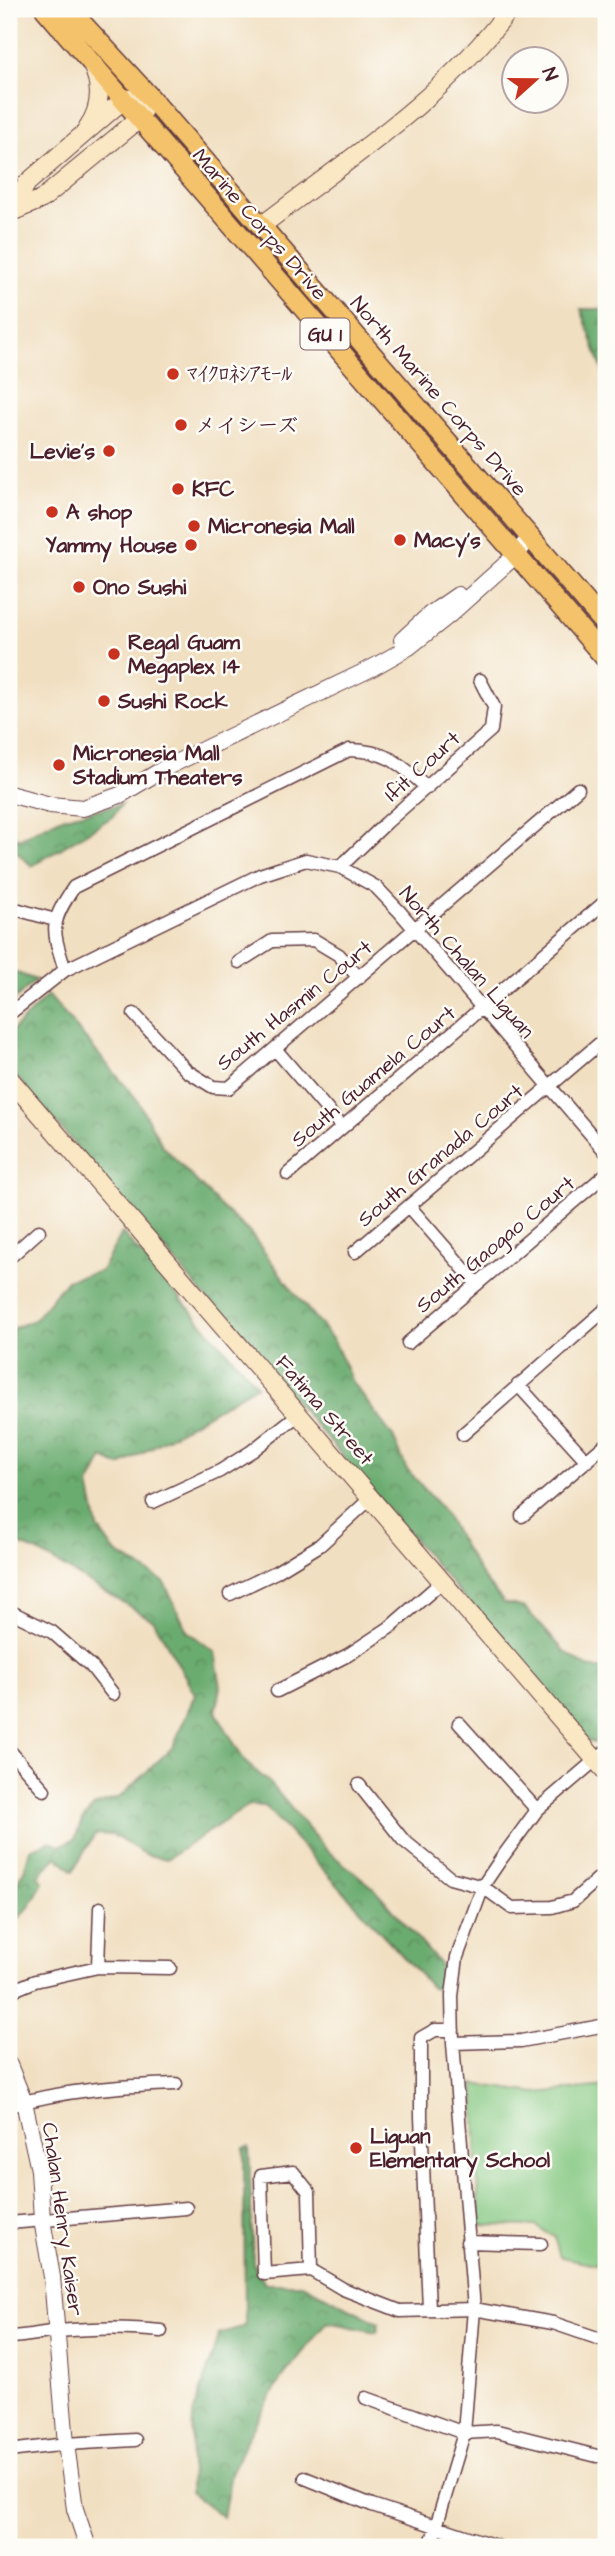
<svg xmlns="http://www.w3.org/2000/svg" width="615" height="2556" font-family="'Architects Daughter','Klee One',sans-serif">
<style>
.grass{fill:#84c881;stroke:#677456;stroke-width:2}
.forest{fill:url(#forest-crowns);stroke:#5a664d;stroke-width:2}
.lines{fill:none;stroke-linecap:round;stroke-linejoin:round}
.minor-casing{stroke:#633c42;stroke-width:15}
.tertiary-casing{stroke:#633c42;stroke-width:18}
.secondary-casing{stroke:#633c42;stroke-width:20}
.primary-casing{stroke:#633c42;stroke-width:22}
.minor{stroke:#fff;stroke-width:12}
.tertiary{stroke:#fff;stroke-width:16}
.secondary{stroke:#fae7c3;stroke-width:18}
.primary{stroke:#f3c26a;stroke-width:19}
.poi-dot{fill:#c8321e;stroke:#fdfcf7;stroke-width:2.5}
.labels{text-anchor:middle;stroke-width:5;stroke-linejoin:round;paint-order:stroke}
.shield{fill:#fdfcf7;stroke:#806168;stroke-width:2}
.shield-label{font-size:19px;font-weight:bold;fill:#4a1f2b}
.street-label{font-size:21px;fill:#4a1f2b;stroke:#fdfcf7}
.poi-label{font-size:21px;font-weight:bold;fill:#4a1f2b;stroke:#fdfcf7;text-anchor:start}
</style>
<defs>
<pattern id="forest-crowns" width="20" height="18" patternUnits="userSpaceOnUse" patternTransform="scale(1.75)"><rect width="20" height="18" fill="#6bac6f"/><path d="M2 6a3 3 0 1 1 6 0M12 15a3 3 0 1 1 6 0" fill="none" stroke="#5a8b5b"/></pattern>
</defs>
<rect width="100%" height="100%" fill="#fdfcf7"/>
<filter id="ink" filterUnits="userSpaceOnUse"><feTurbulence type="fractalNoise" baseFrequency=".0143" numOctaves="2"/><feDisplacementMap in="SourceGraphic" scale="14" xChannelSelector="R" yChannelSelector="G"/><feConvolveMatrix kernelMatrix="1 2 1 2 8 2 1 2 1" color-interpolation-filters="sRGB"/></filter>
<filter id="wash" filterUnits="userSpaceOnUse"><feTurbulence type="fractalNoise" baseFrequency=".00686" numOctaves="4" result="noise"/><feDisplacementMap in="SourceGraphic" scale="28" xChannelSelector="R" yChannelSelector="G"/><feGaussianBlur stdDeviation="1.57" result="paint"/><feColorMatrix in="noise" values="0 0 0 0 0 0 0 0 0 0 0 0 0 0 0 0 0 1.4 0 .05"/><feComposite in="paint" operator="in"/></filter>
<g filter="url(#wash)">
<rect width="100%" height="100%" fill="#f1dfc1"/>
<path class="grass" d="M474 2084 536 2093 606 2086V2266L560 2257 554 2237 536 2226 479 2225Z"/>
<path class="forest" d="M581 309H606V380Z
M122 804 112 817 32 866 9 845V833L19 839 60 818Z
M9 970 36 980 9 1005Z
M48 995 136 1098 162 1145 220 1206 250 1233 296 1295 334 1341 352 1382 394 1438 406 1468 442 1509 481 1575 504 1603 525 1608 564 1651 587 1667 604 1670 606 1739 597 1743 586 1740 9 1068V1034Z
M122 1233 257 1385 120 1466 103 1458 89 1485 98 1528 115 1552 164 1582 187 1631 215 1652 221 1687 216 1712 245 1762 270 1783 325 1849 374 1888 443 1968 442 1990 432 1988 265 1806 249 1805 167 1859 147 1855 112 1835 95 1834 73 1871 57 1856 38 1876 43 1882 30 1906 9 1928V1895L24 1870 30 1849 50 1841 59 1846 75 1839 82 1820 94 1806 120 1797 173 1747 195 1694 154 1621 38 1552 9 1540V1330L34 1320 67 1280 101 1271Z
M249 2147 253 2263 265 2284H302L379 2323 377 2332 327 2322 281 2379 248 2436 231 2473 223 2517 190 2492 193 2415 219 2334 245 2326 244 2148Z"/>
</g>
<g filter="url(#ink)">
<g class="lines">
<g class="minor-casing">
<path id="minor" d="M340 867 386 823 491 730 494 707 480 680
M12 908 55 920
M239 962 272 941 314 940 339 955 359 978
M65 970C52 929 49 924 74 887L349 750C388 751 399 763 427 788
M9 1014 65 970 260 875 306 860 340 867 376 887 399 911 606 1152
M134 1014 187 1071 213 1087 229 1088 578 789
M276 1050 342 1127
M288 1174 606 901
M409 1206 477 1284
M355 1252 606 1038
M9 1258 39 1231
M408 1343 606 1174
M518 1385 587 1461
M463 1434 606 1309
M153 1502 220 1471 252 1451 299 1414
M522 1516 606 1444
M230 1594 276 1572 320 1545 371 1498
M603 1595 606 1598
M9 1611 52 1632 91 1666 113 1694
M277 1691 348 1655 389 1628 443 1581
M459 1723 537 1810
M9 1750 44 1790
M359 1785 403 1840 450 1878 483 1887 512 1908 552 1907 573 1901 598 1879
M98 1967 100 1908
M9 1992 35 1981 98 1967 170 1968
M453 2043 521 2041 606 2025
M9 2106C63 2090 120 2086 176 2084
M9 2223 186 2208
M467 2242 541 2244
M311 2270 309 2192 293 2172 261 2176 264 2274 311 2270 343 2289 400 2311 474 2309 553 2323 606 2341
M429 2309 421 2117V2038L435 2030H453
M9 2337C25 2337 41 2333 57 2331 91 2328 127 2327 161 2331
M366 2398 464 2433 497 2431 597 2456
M9 2451 66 2444 135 2440
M305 2478 372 2505 499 2547
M430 2547 464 2433 474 2309 453 2043 452 1996 457 1957 484 1884 501 1859 537 1810 606 1751"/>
</g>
<g class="tertiary-casing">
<path id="tertiary" d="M402 640 429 615 458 595
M9 794 50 805 83 808 120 795 165 768 372 668 409 647 448 616 516 555 530 537
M9 2065 24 2102 39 2170 42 2220 52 2277 66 2444 75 2509 88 2547"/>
</g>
<g class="secondary-casing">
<path id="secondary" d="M88 127C101 108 102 86 92 65
M9 213 27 183 123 100 148 95
M9 213 42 199 139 119 144 107
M261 226C349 159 443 98 510 9
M9 1078 606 1772"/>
</g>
<g class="primary-casing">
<path id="primary" d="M45 9 606 659
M69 9 148 95 606 625"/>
</g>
<use href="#minor" class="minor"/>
<use href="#tertiary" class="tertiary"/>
<use href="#secondary" class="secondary"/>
<use href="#primary" class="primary"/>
</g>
</g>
<g class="poi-dot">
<circle cx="173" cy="374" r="7"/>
<circle cx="181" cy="425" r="7"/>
<circle cx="109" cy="451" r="7"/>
<circle cx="178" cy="489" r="7"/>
<circle cx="52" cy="512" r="7"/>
<circle cx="194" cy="526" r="7"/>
<circle cx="400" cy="540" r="7"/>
<circle cx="191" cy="545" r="7"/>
<circle cx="79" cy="587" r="7"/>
<circle cx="114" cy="654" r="7"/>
<circle cx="104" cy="701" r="7"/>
<circle cx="59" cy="765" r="7"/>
<circle cx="356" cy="2148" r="7"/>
</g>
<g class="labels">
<rect class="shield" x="300.5" y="318.5" width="49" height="31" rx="5"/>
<g class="shield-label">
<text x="325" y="341">GU 1</text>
</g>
<g class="street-label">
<text transform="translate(260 224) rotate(49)" y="7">Marine Corps Drive</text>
<text transform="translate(439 396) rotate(49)" y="7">North Marine Corps Drive</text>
<text transform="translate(422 766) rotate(-42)" y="7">Ifit Court</text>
<text transform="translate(467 962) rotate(49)" y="7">North Chalan Liguan</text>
<text transform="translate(294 1005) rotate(-39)" y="7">South Hasmin Court</text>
<text transform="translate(373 1076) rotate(-40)" y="7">South Guamela Court</text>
<text transform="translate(440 1155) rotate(-40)" y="7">South Granada Court</text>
<text transform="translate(495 1244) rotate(-40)" y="7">South Gaogao Court</text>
<text transform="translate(325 1410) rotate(49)" y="7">Fatima Street</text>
<text transform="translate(63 2219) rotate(82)" y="7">Chalan Henry Kaiser</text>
</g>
<g class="poi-label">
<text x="187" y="381">ﾏｲｸﾛﾈｼｱﾓｰﾙ</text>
<text x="195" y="432">メイシーズ</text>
<text x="95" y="458" text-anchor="end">Levie's</text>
<text x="192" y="496">KFC</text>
<text x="66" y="519">A shop</text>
<text x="208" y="533">Micronesia Mall</text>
<text x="414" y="547">Macy's</text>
<text x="177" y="552" text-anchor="end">Yammy House</text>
<text x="93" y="594">Ono Sushi</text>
<text x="128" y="649">Regal Guam<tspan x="128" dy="24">Megaplex 14</tspan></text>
<text x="118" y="708">Sushi Rock</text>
<text x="73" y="760">Micronesia Mall<tspan x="73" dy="24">Stadium Theaters</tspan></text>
<text x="370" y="2143">Liguan<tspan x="370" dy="24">Elementary School</tspan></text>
</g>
</g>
<rect width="615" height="2556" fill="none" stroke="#fdfcf7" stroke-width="35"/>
<g transform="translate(535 80) rotate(69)"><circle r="33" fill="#fdfcf7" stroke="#b5a4a5" stroke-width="2"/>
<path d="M0-5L12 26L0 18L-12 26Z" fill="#c8321e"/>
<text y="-10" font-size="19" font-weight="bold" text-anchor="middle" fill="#4a1f2b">N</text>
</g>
</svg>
